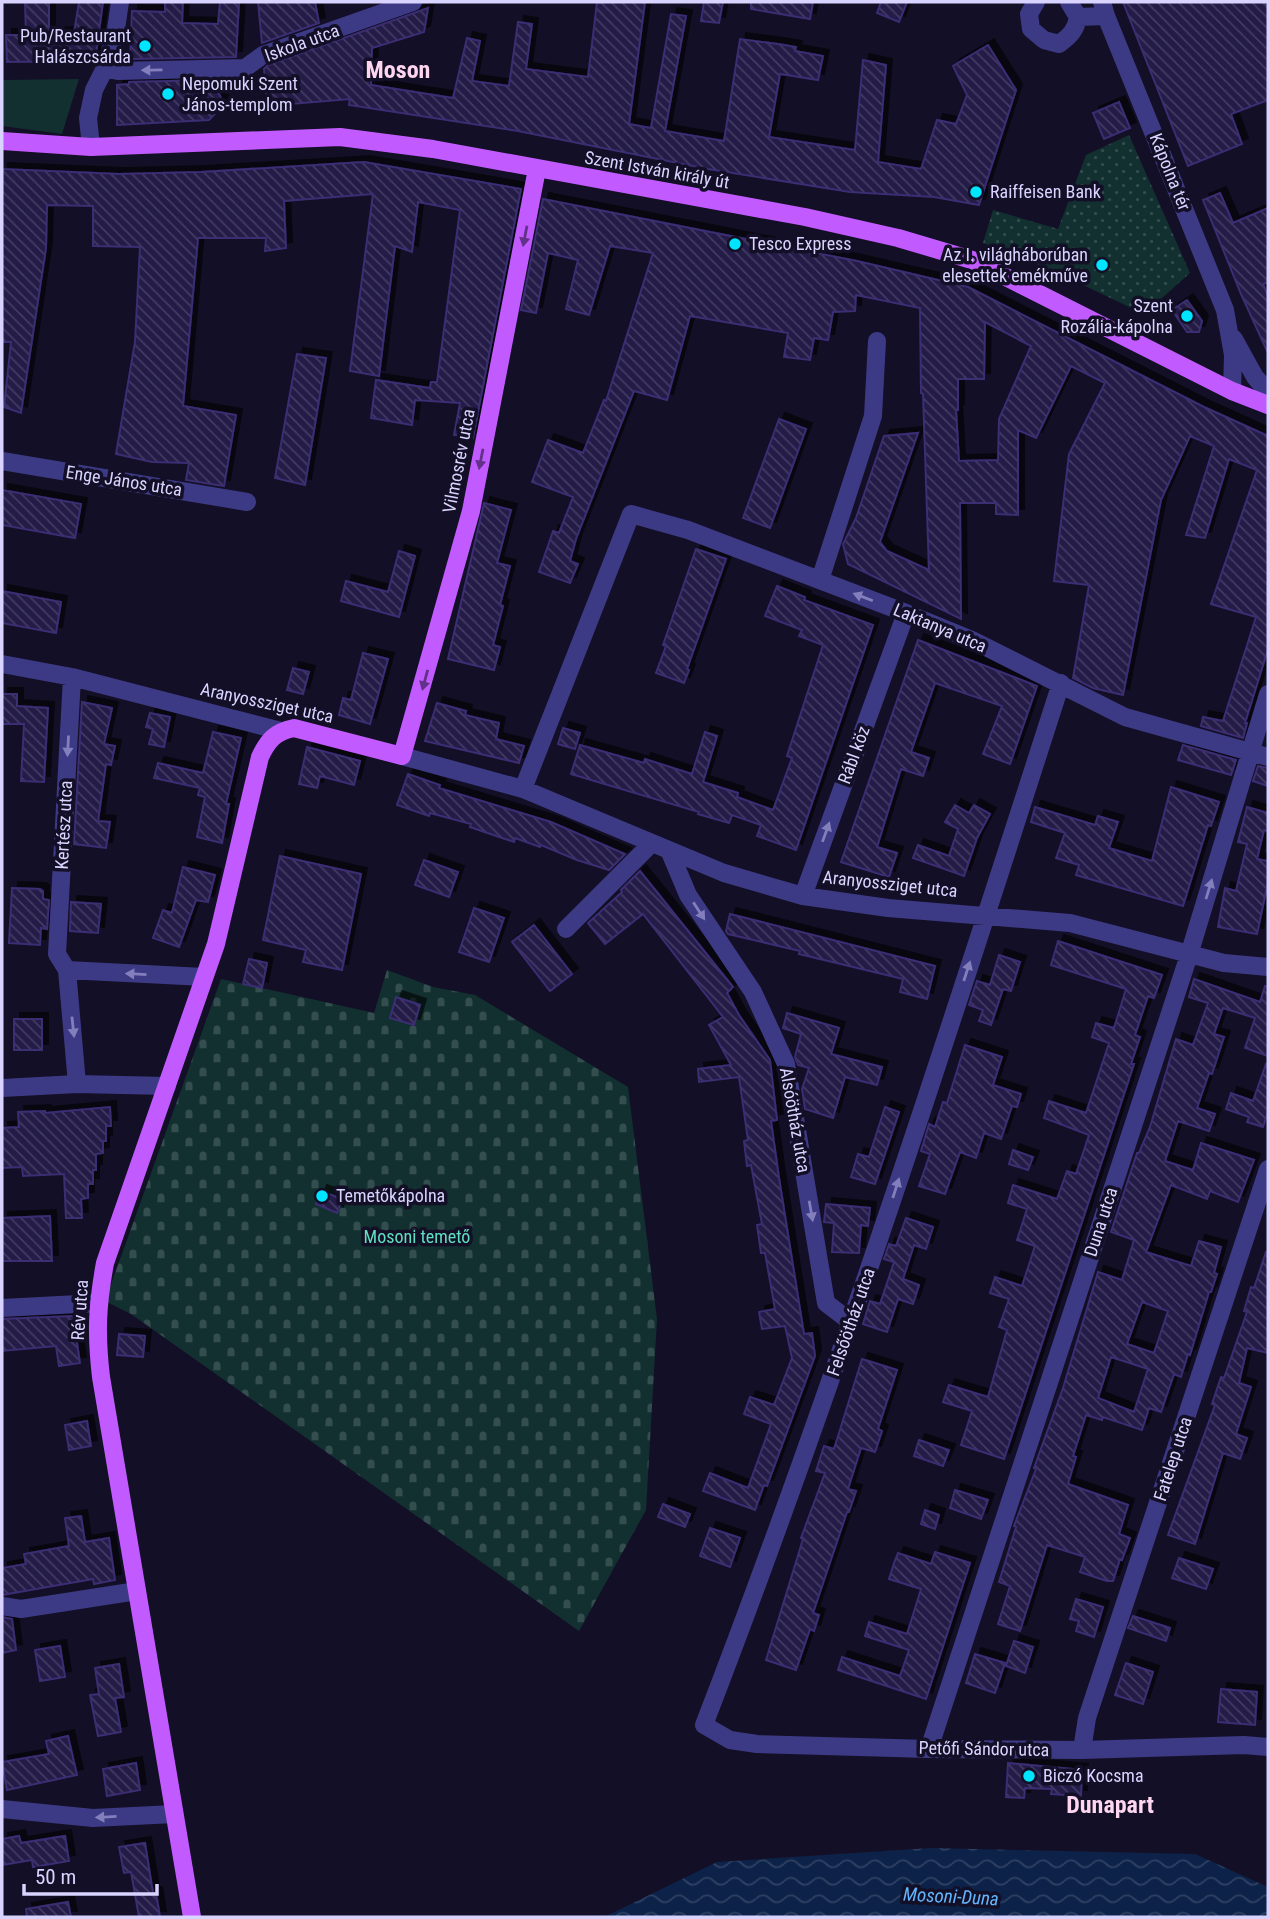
<svg xmlns="http://www.w3.org/2000/svg" width="1270" height="1919" font-family="'Roboto Condensed',sans-serif">
<style>
.green{fill:#12302f}
.cemetery{fill:url(#cemetery-stones)}
.park{fill:url(#park-dots)}
.water{fill:url(#water-waves)}
.building{fill:url(#building-back-hatch);stroke:#3b2d73;stroke-width:2;fill-rule:evenodd;filter:url(#shadow)}
.lines{fill:none;stroke-linecap:round;stroke-linejoin:round}
.minor{stroke:#3d3a85;stroke-width:18}
.major{stroke:#c25bff;stroke-width:18}
.oneway{fill:#837fbc}
.oneway2{fill:#623188}
.poi-dot{fill:#00e5ff;stroke:#130f26;stroke-width:2.5}
.labels{text-anchor:middle;stroke-width:7;stroke-linejoin:round;paint-order:stroke}
.poi-label{font-size:18px;fill:#d9d4ff;stroke:#130f26;text-anchor:start}
.street-label{font-size:18px;fill:#d9d4ff;stroke:#130f26}
.park-label{font-size:18px;fill:#5fe0c0;stroke:#130f26}
.water-label{font-size:19px;font-style:italic;fill:#62b6ff;stroke:#130f26}
.district-label{font-size:24px;font-weight:bold;fill:#ffd6f0;stroke:#130f26}
</style>
<defs>
<pattern id="cemetery-stones" width="16" height="16" patternUnits="userSpaceOnUse" patternTransform="scale(1.75)"><rect width="16" height="16" fill="#12302f"/><path d="M2 7V4a2 2 0 0 1 4 0v3zM10 15v-3a2 2 0 0 1 4 0v3z" fill="#344d4e"/></pattern>
<pattern id="park-dots" width="8" height="8" patternUnits="userSpaceOnUse" patternTransform="scale(1.75)"><rect width="8" height="8" fill="#12302f"/><path d="M2 2h.1M6 6h.1" fill="none" stroke="#344d4e" stroke-width="1.8" stroke-linecap="round"/></pattern>
<pattern id="water-waves" width="16" height="10" patternUnits="userSpaceOnUse" patternTransform="scale(1.75)"><rect width="16" height="10" fill="#0c2248"/><path d="M0 5q4-4 8 0t8 0" fill="none" stroke="#2f4163"/></pattern>
<pattern id="building-back-hatch" width="6" height="6" patternUnits="userSpaceOnUse" patternTransform="scale(1.75)"><rect width="6" height="6" fill="#241b47"/><path d="M-1 5l2 2M0 0l6 6M5-1l2 2" fill="none" stroke="#433b63"/></pattern>
<filter id="shadow"><feDropShadow dx="6" dy="-6" stdDeviation="0" flood-color="#0009"/></filter>
</defs>
<rect width="100%" height="100%" fill="#130f26"/>
<path class="green" d="M79 79 62 134 2 126V80Z"/>
<path class="cemetery" d="M387 970 433 987 475 995 628 1087 657 1319 646 1510 579 1631 131 1314 105 1301 221 979 374 1013Z"/>
<path class="park" d="M1129 135 1190 273 1144 314 1060 274 983 243 993 210 1058 229 1086 155Z"/>
<path class="water" d="M931 1848 1195 1854 1268 1887V1917H604L717 1862Z"/>
<path class="building" d="M25 2H49V34L74 33 79 2H103L95 61 7 62 6 35H26Z
M165 2H183L182 23 218 24 220 2H239L236 57 130 59 132 11 165 12Z
M258 2H315L319 23 262 43Z
M597 2H645L629 124 651 128 671 14 686 16 665 131 724 141 740 39 778 44 796 47 795 51 823 56 818 80 780 74 769 137 855 150 863 60 886 65 878 162 921 169 937 120 956 124 967 95 953 66 988 45 1016 90 979 205 934 197 850 192 708 169 518 131 349 105 350 99 267 106 264 69 268 65 428 8 424 32 372 48 371 85 453 98 467 38 480 41 472 81 509 86 518 22 532 24 526 69 588 77Z
M704 2H723L719 23 701 21Z
M751 2H813L810 19 751 9Z
M881 2H907L899 22 877 13Z
M1123 2H1268V100L1231 114 1242 144 1188 166Z
M212 80 224 104 209 120 117 125V85L129 84V82Z
M1119 102 1130 128 1104 139 1093 113Z
M364 162 521 189 473 438 454 435 460 403 415 400 412 425 371 418 376 380 430 388 431 382H437L460 210 418 202 412 252 395 246 379 376 350 371 373 194 284 201 286 248 265 251 266 238H198L183 406 236 415 224 486 186 480 189 463 152 462 116 454 135 342 140 247 93 246V206L47 205 46 248 21 413 4 407 11 342H2V169L119 174 201 172Z
M1220 193 1233 223 1268 208V282L1263 284 1268 296V353L1241 294 1203 200Z
M543 199 857 261 968 287 1204 407 1268 436V649L1245 723H1247L1243 738 1201 726 1203 717 1223 721 1256 617 1211 604 1257 470 1229 459 1205 538 1186 535 1214 446 1190 436 1161 500 1123 695 1093 688 1073 678 1089 585 1054 581 1069 454 1105 383 1071 366 1036 438 1018 430V515L996 514V503H960L961 619 848 564 843 544 856 518 884 436 918 433 880 542 887 551 929 570 923 394 921 393 920 308 856 295 855 311 833 312 828 340 814 338 810 360 784 357 788 333 690 316 667 400 634 391 576 539 570 561 578 564 570 583 539 572 553 531 559 533 573 497 532 482 548 440 583 453 604 400 606 401 653 253 610 246 589 315 566 309 578 260 548 253 536 313 521 310ZM985 322 1031 346 999 419 998 460 959 461 956 410H958V379H984Z
M1187 300 1202 321 1199 332H1187L1172 310Z
M297 354 326 358 305 485 275 478Z
M779 419 806 429 770 528 743 518Z
M2 490 81 504 75 538 2 525Z
M484 503 511 510 497 563 510 566 500 605 503 606 493 645 500 647 494 670 448 659Z
M696 549 726 559 687 669 689 670 684 683 656 673 666 646 663 645Z
M399 551 415 556 399 617 341 601 346 581 388 592Z
M777 586 805 597 804 600 873 625 796 850 757 836 761 825 732 815 729 823 698 814 699 812 571 774 580 745 644 763 645 759 692 774 705 732 717 736 703 782 738 793 737 797 773 810 792 758 787 756 823 645 799 636 802 630 765 616Z
M2 591 61 602 56 633 2 623Z
M918 640 1037 686 1010 764 983 754 1002 706 935 683 911 752 929 758 923 776 901 769 877 847 897 853 889 877 841 862Z
M363 653 388 659 370 724 339 715 343 698 351 700Z
M293 668 309 672 303 694 287 690Z
M2 694H17V706L48 708 44 782 21 781 24 724H2Z
M82 702 112 708 104 744 115 746 111 765 106 764 98 821 110 822 106 848 74 844Z
M437 703 466 711 465 715 499 723 496 739 524 746 519 763 425 741Z
M150 713 170 717 164 747 149 744 153 729 146 727Z
M563 728 580 733 575 749 558 744Z
M213 732 241 738 226 804H229L222 843 197 837 205 797 198 795 200 788 154 778 158 763 203 773Z
M1183 745 1236 760 1231 775 1178 760Z
M307 747 360 761 354 785 320 776 317 788 299 784Z
M1258 766 1268 768V786L1253 781Z
M408 774 440 785 439 788 551 822 625 854 609 870 577 860 541 845 540 847 515 838 514 842 470 827 471 824 430 813 429 816 397 805Z
M1171 787 1219 802 1211 826 1208 825 1183 906 1076 875 1079 865 1056 858 1065 833 1031 822 1035 807 1095 825 1098 816 1118 822 1109 848 1152 861Z
M955 805 969 813 974 805 990 814 977 838 964 876 913 858 918 845 949 856 958 829 945 822Z
M1247 807 1268 813V831L1264 830 1257 859 1268 861V882L1257 934 1218 927 1225 888 1236 891 1247 844 1238 842Z
M280 856 361 874 342 970 303 962 306 950 263 940Z
M424 860 458 872 449 897 415 885Z
M183 867 215 875 208 902 196 900 179 947 153 938 163 910 172 913Z
M640 871 733 987 727 993 739 1015 770 1060 777 1120 771 1121 779 1178 804 1334 812 1333 815 1356 767 1486 764 1485 755 1510 703 1491 710 1473 748 1488 771 1424 744 1414 750 1397 774 1405 792 1358 785 1326 762 1329 759 1312 775 1309 765 1253H761L757 1225 762 1224 751 1165 747 1166 744 1141 748 1140 739 1077 699 1082 698 1069 731 1065 709 1025 723 1017 643 914 605 944 588 923 622 892 621 890Z
M12 888 40 889 43 891V899L49 900 47 929 41 928 40 945 9 943Z
M71 902 101 904 98 933 70 931Z
M474 908 504 918 489 962 459 952Z
M730 914 935 966 927 999 900 992 903 979 799 954 800 951 728 934 726 931Z
M534 925 572 974 550 991 512 942Z
M1058 941 1162 975 1154 998 1148 996 1135 1035 1140 1037 1131 1064H1134L1004 1459 961 1445 972 1411 943 1402 949 1385 988 1397 1007 1330 999 1327 1009 1299 990 1293 995 1277 1022 1286 1035 1246 1017 1240 1027 1209 1008 1203 1013 1185 1057 1199 1067 1171 1076 1174 1089 1135 1044 1118 1049 1101 1086 1113 1109 1043 1092 1037 1096 1023 1114 1028 1126 989 1051 965Z
M999 955 1020 962 1011 991 1003 989 991 1025 979 1021 983 1010 969 1005 977 981 990 985Z
M249 959 267 963 262 988 243 984Z
M1194 979 1260 1002 1265 986 1268 987V1056L1245 1048 1255 1018 1223 1008 1214 1034 1224 1037 1212 1074 1209 1073 1197 1108 1215 1114 1209 1131 1178 1121 1165 1161 1193 1170 1201 1143 1254 1160 1238 1202 1210 1191 1207 1199 1171 1185 1146 1252 1191 1266 1199 1241 1221 1247 1214 1273 1217 1274 1211 1292H1209L1190 1355 1188 1354 1181 1377 1174 1374 1161 1412 1149 1408 1142 1430 1103 1417 1102 1420 1086 1415 1073 1456 1076 1457 1068 1484 1128 1505 1119 1534 1130 1538 1122 1560 1120 1559 1113 1581H1107L1080 1572 1085 1557 1047 1545 1020 1631 998 1624 1010 1586 999 1582 1016 1527 1014 1526 1036 1469 1034 1468 1063 1388 1098 1272 1122 1280 1134 1240 1111 1232 1137 1153H1139L1150 1127 1176 1039 1193 1045 1208 1003 1189 997ZM1142 1302 1168 1311 1154 1353 1127 1344ZM1111 1357 1148 1369 1134 1412 1098 1398Z
M396 997 420 1005 414 1025 390 1018Z
M787 1013 839 1028 831 1054 882 1067 877 1085 845 1077 833 1118 805 1109 802 1089 809 1068 798 1065 795 1057 801 1034 783 1028Z
M14 1019H42V1050H14Z
M965 1045 1002 1057 993 1085 1021 1094 1017 1107 1012 1106 1001 1139 984 1133 976 1158 960 1152 945 1194 919 1186 930 1154 921 1151 929 1124 935 1127 943 1102 947 1103Z
M1266 1064 1268 1065V1112L1263 1127 1247 1122 1249 1117 1226 1109 1231 1093 1253 1101Z
M110 1107 111 1126H106V1141H103V1153L96 1154V1170H93V1184H88V1198L81 1199 82 1218H66L64 1174 23 1176 22 1167 2 1168V1128L19 1127 18 1112 45 1111V1113Z
M885 1107 899 1112 875 1184 851 1177 858 1154 869 1157Z
M1013 1150 1033 1157 1028 1170 1009 1164Z
M321 1191 342 1199 337 1213 316 1204Z
M826 1204 870 1208 868 1226 861 1225 859 1253 832 1252 834 1223 824 1222Z
M50 1216 52 1261H2V1218Z
M906 1218 933 1227 926 1249 914 1245 903 1279 919 1285 913 1304 898 1299 887 1332 863 1324 870 1301 880 1304 894 1262 884 1259 889 1244 896 1246Z
M1266 1252 1268 1253V1353L1247 1348 1239 1383 1251 1387 1236 1434 1247 1438 1240 1459 1223 1453 1195 1544 1168 1535 1215 1405 1212 1404 1221 1377 1224 1378 1247 1312 1244 1311 1251 1287 1254 1288Z
M73 1316 80 1363 59 1366 56 1346 2 1351V1319Z
M119 1334 145 1336 143 1357 117 1355Z
M862 1359 897 1370 878 1429 882 1431 875 1452 861 1448 848 1489 856 1491 849 1512H847L813 1613 819 1615 814 1631 810 1629 796 1670 766 1660 803 1539 801 1538 825 1473 816 1471 824 1446 834 1449Z
M87 1421 91 1446 69 1450 65 1425Z
M919 1440 949 1450 943 1466 914 1456Z
M955 1490 988 1500 981 1519 950 1508Z
M663 1504 690 1514 685 1527 658 1517Z
M925 1510 939 1515 935 1529 921 1524Z
M81 1516 85 1542 109 1538 115 1580 94 1584 93 1579 2 1595V1568L26 1564 24 1554 69 1546 65 1518Z
M710 1528 740 1538 730 1567 700 1556Z
M935 1552 970 1563 926 1699 838 1670 842 1657 900 1676 909 1650 865 1636 869 1622 907 1634 921 1589 889 1579 894 1563 898 1553 931 1564Z
M1179 1558 1213 1569 1206 1589 1172 1578Z
M1076 1599 1103 1607 1094 1637 1076 1631 1079 1621 1070 1619Z
M1133 1616 1170 1628 1166 1641 1128 1628Z
M2 1617 12 1619 16 1650 2 1653Z
M1014 1641 1033 1647 1025 1673 1006 1666Z
M60 1646 65 1677 40 1681 35 1650Z
M975 1654 1005 1663 995 1693 966 1683Z
M1126 1663 1153 1672 1143 1704 1115 1695Z
M119 1664 124 1697 115 1698 121 1732 98 1736 90 1695 99 1694 95 1668Z
M1221 1689 1257 1692 1255 1725 1218 1722Z
M68 1736 77 1775 7 1790 2 1762 49 1754 46 1741Z
M136 1763 140 1790 107 1796 103 1769Z
M1008 1763 1082 1770 1081 1796 1051 1794 1052 1789 1025 1788 1024 1798 1006 1797Z
M19 1836 21 1843 65 1836 69 1861 33 1867 32 1860 2 1865V1839Z
M145 1843 153 1893H156L160 1917H139L131 1872 124 1873 119 1847Z
M68 1902 71 1917H27L26 1909Z"/>
<g class="lines">
<path class="minor" d="M1036 2 1029 14 1031 29 1044 40 1059 44C1070 36 1076 30 1078 17
M1069 2 1078 17 1106 16
M1102 2 1106 16 1225 310 1233 355 1232 391
M105 68 118 71 245 68 263 55 413 2
M91 147 88 118 94 90 105 68 116 29 120 2
M1234 339 1255 377 1268 392
M2 461 247 502
M820 580 873 416 877 341
M2 664 72 677 281 731
M72 677 57 954 67 970 77 1084
M1061 683C949 1032 836 1383 704 1725L730 1740 757 1744 929 1749 1082 1750 1244 1745 1268 1747
M402 756 523 789 724 873 803 896 888 908 1070 923 1224 963 1268 967
M523 789 631 514 688 530 906 613 972 640 1125 717 1268 757
M669 850 688 895 753 992 786 1064 826 1303 851 1322
M803 896 906 613
M566 929 652 843
M67 970 204 977
M2 1088 77 1084 167 1086
M2 1308 98 1303
M2 1606 21 1609 137 1591
M929 1749 1189 955 1268 694
M1082 1750 1087 1718 1268 1169
M2 1809 93 1818 174 1814"/>
<path class="major" d="M2 141 91 147 340 137 433 149 805 217 898 238 972 260 1232 391 1268 405
M192 1917 101 1377C96 1334 97 1306 105 1263L216 944 260 757C268 740 275 732 294 728L402 756 471 511 537 169"/>
</g>
<defs><path id="oneway-solid" d="M-6-.8H1V-3.2L6.5 0L1 3.2V.8H-6Z" transform="scale(1.75)"/></defs>
<g class="oneway">
<use href="#oneway-solid" transform="translate(152 70) rotate(179)"/>
<use href="#oneway-solid" transform="translate(863 597) rotate(-159)"/>
<use href="#oneway-solid" transform="translate(68 746) rotate(93)"/>
<use href="#oneway-solid" transform="translate(826 832) rotate(-70)"/>
<use href="#oneway-solid" transform="translate(1209 889) rotate(-73)"/>
<use href="#oneway-solid" transform="translate(699 911) rotate(57)"/>
<use href="#oneway-solid" transform="translate(967 971) rotate(-72)"/>
<use href="#oneway-solid" transform="translate(136 974) rotate(-177)"/>
<use href="#oneway-solid" transform="translate(73 1027) rotate(84)"/>
<use href="#oneway-solid" transform="translate(896 1188) rotate(-72)"/>
<use href="#oneway-solid" transform="translate(811 1211) rotate(80)"/>
<use href="#oneway-solid" transform="translate(106 1817) rotate(177)"/>
</g>
<g class="oneway2">
<use href="#oneway-solid" transform="translate(525 236) rotate(101)"/>
<use href="#oneway-solid" transform="translate(481 459) rotate(101)"/>
<use href="#oneway-solid" transform="translate(425 680) rotate(105)"/>
</g>
<g class="poi-dot">
<circle cx="145" cy="46" r="7"/>
<circle cx="168" cy="94" r="7"/>
<circle cx="976" cy="192" r="7"/>
<circle cx="735" cy="244" r="7"/>
<circle cx="1102" cy="265" r="7"/>
<circle cx="1187" cy="316" r="7"/>
<circle cx="322" cy="1196" r="7"/>
<circle cx="1029" cy="1776" r="7"/>
</g>
<g class="labels">
<g class="poi-label">
<text x="131" y="42" text-anchor="end">Pub/Restaurant<tspan x="131" dy="21">Halászcsárda</tspan></text>
<text x="182" y="90">Nepomuki Szent<tspan x="182" dy="21">János-templom</tspan></text>
<text x="990" y="198">Raiffeisen Bank</text>
<text x="749" y="250">Tesco Express</text>
<text x="1088" y="261" text-anchor="end">Az I. világháborúban<tspan x="1088" dy="21">elesettek emékműve</tspan></text>
<text x="1173" y="312" text-anchor="end">Szent<tspan x="1173" dy="21">Rozália-kápolna</tspan></text>
<text x="336" y="1202">Temetőkápolna</text>
<text x="1043" y="1782">Biczó Kocsma</text>
</g>
<g class="street-label">
<text transform="translate(302 43) rotate(-20)" y="6">Iskola utca</text>
<text transform="translate(657 170) rotate(10)" y="6">Szent István király út</text>
<text transform="translate(1170 172) rotate(68)" y="6">Kápolna tér</text>
<text transform="translate(459 461) rotate(-79)" y="6">Vilmosrév utca</text>
<text transform="translate(124 481) rotate(9)" y="6">Enge János utca</text>
<text transform="translate(940 628) rotate(23)" y="6">Laktanya utca</text>
<text transform="translate(267 703) rotate(12)" y="6">Aranyossziget utca</text>
<text transform="translate(854 755) rotate(-70)" y="6">Rábl köz</text>
<text transform="translate(64 825) rotate(-87)" y="6">Kertész utca</text>
<text transform="translate(890 884) rotate(6)" y="6">Aranyossziget utca</text>
<text transform="translate(795 1120) rotate(80)" y="6">Alsóötház utca</text>
<text transform="translate(1101 1222) rotate(-72)" y="6">Duna utca</text>
<text transform="translate(80 1310) rotate(-86)" y="6">Rév utca</text>
<text transform="translate(851 1322) rotate(-71)" y="6">Felsőötház utca</text>
<text transform="translate(1173 1459) rotate(-72)" y="6">Fatelep utca</text>
<text transform="translate(984 1749) rotate(1)" y="6">Petőfi Sándor utca</text>
</g>
<g class="park-label">
<text x="417" y="1243">Mosoni temető</text>
</g>
<g class="water-label">
<text transform="translate(951 1896) rotate(3)" y="7">Mosoni-Duna</text>
</g>
<g class="district-label">
<text x="398" y="78">Moson</text>
<text x="1110" y="1813">Dunapart</text>
</g>
</g>
<rect width="1270" height="1919" fill="none" stroke="#d9d4ff" stroke-width="7"/>
<path d="M24 1884v10h133v-10" fill="none" stroke="#d9d4ff" stroke-width="3.5"/>
<text x="35" y="1884" font-size="21" fill="#d9d4ff" stroke="#130f26" stroke-width="5" paint-order="stroke">50 m</text>
</svg>
